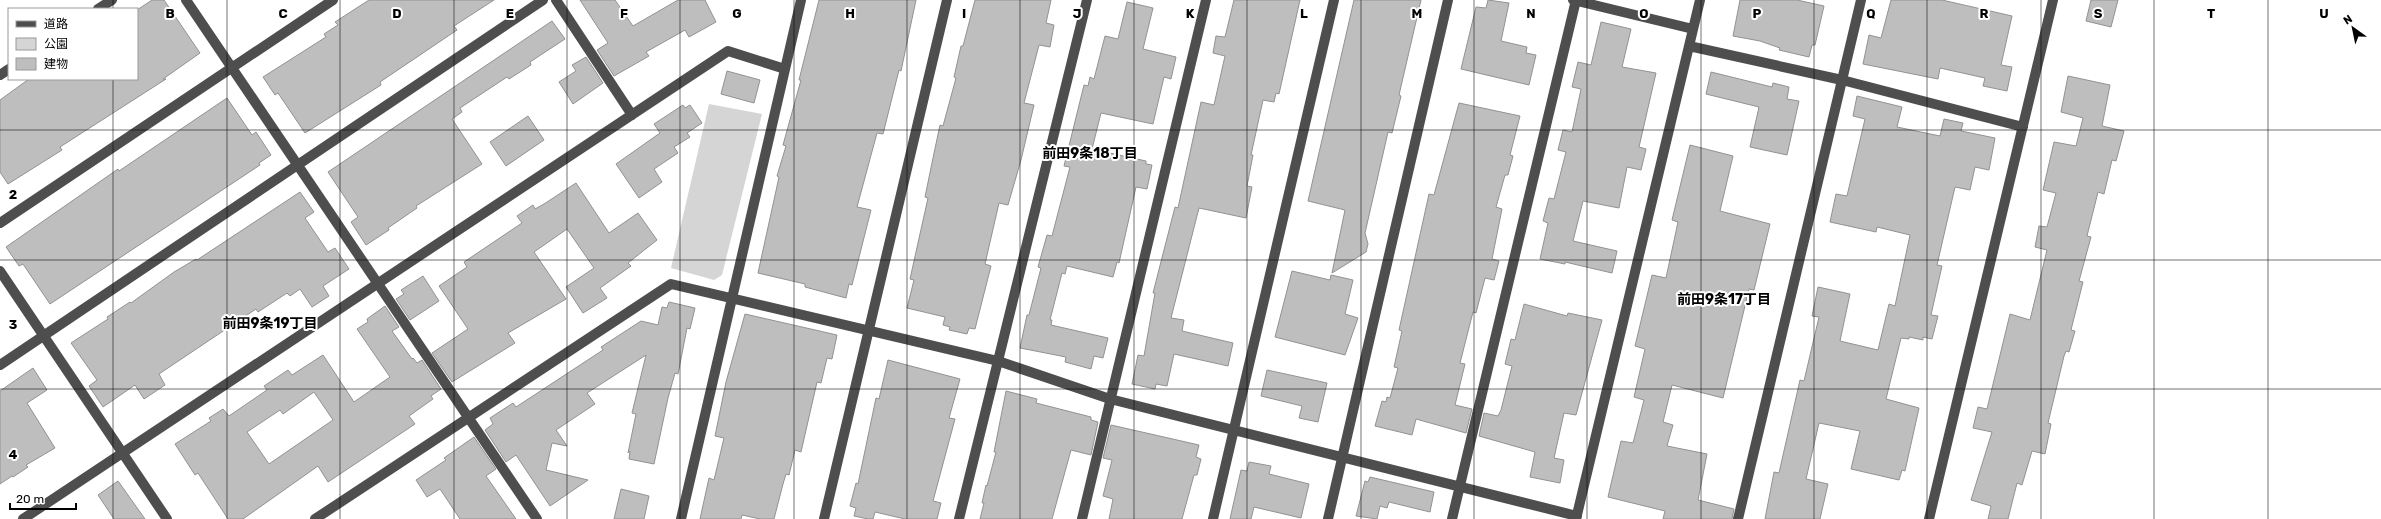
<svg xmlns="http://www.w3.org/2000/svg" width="2381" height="519" font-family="Rubik,'Noto Sans JP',sans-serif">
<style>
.green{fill:#d5d5d5}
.building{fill:#bebebe;stroke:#929292;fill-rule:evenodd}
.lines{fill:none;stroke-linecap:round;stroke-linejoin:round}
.minor{stroke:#4e4e4e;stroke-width:10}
.grid{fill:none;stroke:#000;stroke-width:1;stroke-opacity:0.55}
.labels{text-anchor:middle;stroke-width:4;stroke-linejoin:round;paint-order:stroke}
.neighbourhood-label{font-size:14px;font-weight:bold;fill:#000;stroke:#fff}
.grid-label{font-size:13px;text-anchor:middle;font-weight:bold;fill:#000;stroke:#fff;stroke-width:4;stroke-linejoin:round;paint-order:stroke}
</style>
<rect width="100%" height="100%" fill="#fff"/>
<path class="green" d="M709 104 762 114 722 275 714 280 671 268Z"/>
<path class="building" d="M152 0H164L200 53 163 79H166L60 147 62 150 8 184 0 172V100L29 79H137V10Z
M369 0H494L454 26 457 30 380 82 381 85 305 133 278 93 275 95 263 77 326 37 324 34 338 25 335 22Z
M580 0H615L633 26 678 0H705L716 22 689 37 685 30 646 52 649 56 614 76 597 50 608 43Z
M819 0H916L901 71 899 70 883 134 877 133 857 207 871 210 852 285 849 284 846 298 805 287V284L758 273 779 177 777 176 786 146 783 145 801 80H799Z
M975 0H1051L1046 23 1054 25 1050 47 1039 45 1024 103 1034 105 1021 160 1008 205 999 203 985 264 991 266 975 329 969 328 967 334 949 330 950 327 943 325 945 317 907 308 914 280 910 279 928 198 925 197 933 158 940 125 943 126 956 78 954 77 961 46H963Z
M1234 0H1300L1279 94 1276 93 1274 102 1263 100 1251 155H1253L1247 186 1252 187 1246 218 1199 208 1171 318 1184 320 1182 331 1233 343 1228 366 1174 354 1167 386 1156 384 1155 389 1132 384 1138 355 1144 356 1155 293H1153L1175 207 1178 208 1201 102 1214 105 1225 56 1213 53 1216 36 1225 37Z
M1354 0H1421L1399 95 1401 96 1392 133 1388 132 1365 233 1368 244 1366 252 1332 273 1345 210 1308 201Z
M1488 0 1509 3 1501 41 1527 47 1526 53 1536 55 1529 85 1461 69 1476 7 1486 8Z
M1740 0H1797L1824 6 1815 45H1812L1809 57 1779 50 1780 48 1760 41 1733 36Z
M1891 0H1942L2012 16 2001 65 2012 67 2007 91 1983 86 1985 78 1940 68 1938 79 1863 64 1869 35 1881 38Z
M2091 0H2118L2111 27 2086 21Z
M1127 2 1153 8 1143 49 1176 57 1171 79 1164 77 1153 124 1101 113 1092 149 1146 161V164L1152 165 1147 189 1136 187 1119 263 1117 262 1113 277 1067 266 1065 274 1062 273 1050 320H1052L1051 325 1108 338 1103 358 1094 356 1091 369 1065 362 1066 357 1020 348 1027 315H1029L1041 268 1038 267 1047 235 1052 236 1070 167 1064 166 1084 85 1088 86 1090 77 1094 79 1105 36 1118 39Z
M552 21 565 39 530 62 531 65 509 79 507 77 460 108 462 112 452 119 482 164 416 206 417 208 388 228 389 230 366 245 351 222 358 217 328 172Z
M1601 22 1631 29 1622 67 1656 73 1639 147 1646 149 1641 170 1627 167 1619 208 1583 201 1573 241 1617 251 1612 273 1565 262V264L1540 259 1548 223 1543 221 1549 198 1554 199 1566 152 1558 150 1563 130 1572 132 1581 89 1572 87 1578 62 1591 65Z
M586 57 603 83 573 104 559 82 576 71 572 65Z
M727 71 760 80 754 103 721 94Z
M1711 72 1772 87 1773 83 1789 87 1787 99 1799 101 1787 155 1750 147 1759 107 1706 94Z
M2068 76 2110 85 2102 126 2124 131 2116 161 2112 160 2104 194 2098 192 2087 236 2091 237 2079 281 2083 282 2071 330 2075 331 2069 352 2066 351 2064 356 2048 423 2051 424 2045 454 2032 451 2022 485 2017 483 2008 519H1988L1991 506 1971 500 1992 432 1973 428 1978 407 1987 409 2010 314 2030 320 2047 250 2035 247 2039 226 2047 227 2056 193 2043 190 2054 142 2076 146 2083 118 2061 112Z
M1857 96 1902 107 1897 127 1940 136 1944 119 1963 123 1961 131 1995 138 1989 170 1975 167 1970 190 1955 187 1937 265 1942 266 1931 315 1938 316 1932 339 1923 337V340L1909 337V339L1901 338 1886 399 1919 408 1905 471 1902 470 1899 480 1851 469 1860 431 1819 423 1806 479 1828 484 1820 519H1765L1774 472 1779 473 1800 380 1804 381 1819 317 1812 316 1818 287 1850 294 1840 341 1878 350 1889 304 1895 306 1910 235 1877 227 1876 232 1830 222 1836 194 1847 196 1865 119 1853 116Z
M227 98 252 135 256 132 271 155 259 163 260 165 50 304 23 264 19 266 6 247 118 169 119 171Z
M1459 103 1520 116 1510 155 1513 156 1508 175H1505L1496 207 1502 209 1492 259 1499 261 1494 280 1485 278 1476 313 1473 312 1460 363 1465 364 1455 405 1472 409 1466 433 1416 419 1412 435 1375 426 1382 401 1386 402 1387 397 1390 398 1398 368 1394 367 1402 331 1399 330 1429 194 1434 195Z
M683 105 685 108 690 105 702 123 687 133 690 137 674 147 678 153 654 169 662 182 639 198 616 164 660 133 654 124Z
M528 116 544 140 506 166 490 142Z
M1690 145 1733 156 1720 211 1770 224 1754 290 1749 289 1723 398 1672 385 1663 422 1673 425 1667 446 1707 454 1698 500 1734 509 1732 519H1663L1665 511 1608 497 1621 441 1633 443 1644 400 1634 397 1645 349 1635 346 1652 275 1666 278 1678 222 1672 220Z
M576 183 609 233 638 213 657 240 628 263 631 266 600 288 607 298 583 313 566 287 594 268 567 229 534 252 566 299 508 333 515 343 452 382 432 353 468 329 439 286 467 267 464 262 522 223 517 216 533 205 535 209 544 204Z
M300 192 314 212 305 218 328 252 335 248 349 269 323 286 329 296 312 307 300 289 290 296 287 293 258 312 256 309 159 374 165 385 144 399 135 385 103 407 89 386 97 380 71 343 108 319 107 317 130 302 131 303 174 272 196 259 197 260Z
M1292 271 1330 280 1331 275 1353 280 1345 314 1358 318 1345 355 1275 337Z
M423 276 439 301 410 320 396 299 404 294 401 290Z
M669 302 695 308 690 329 687 328 678 374 675 373 668 398 654 464 629 459 630 451 628 453 636 414 632 413 646 355 587 393 595 404 556 430 567 446 552 443 546 470 588 480 550 506 516 455 506 462 485 430 493 424 490 418 513 403 516 407 603 350 601 347 641 321 658 325 662 307 667 308Z
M1524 304 1567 316 1568 313 1602 320 1576 415 1564 413 1554 458 1564 460 1560 483 1530 477 1535 452 1479 436 1484 413 1498 416 1501 410 1512 366 1505 364 1511 339 1515 340Z
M385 306 399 327 392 331 412 359 413 358 417 363 422 360 441 389 431 396 433 399 409 416 415 424 328 482 318 466 243 519H228L198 473 195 475 175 444 211 421 209 418 223 409 229 416 267 390 264 386 288 370 292 375 323 355 354 402 390 377 357 329 368 322 367 319ZM314 392 333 420 269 464 247 432 280 410 283 414Z
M745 314 837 335 832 359 827 358 821 383 817 382 801 452 795 450 789 475 786 474 783 484 774 519H760L742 515 741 519H700L709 478 714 480 724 438 715 436 726 382Z
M888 360 960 379 949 418 955 419 933 501 941 503 937 519H905L875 512 873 519H868L854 516 856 508 850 506 856 483 858 484 876 398 879 399Z
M33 368 47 390 27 403 55 448 26 465 28 467 13 477 12 476 0 484V391Z
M1267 370 1327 383 1318 422 1299 418 1302 406 1261 396Z
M1006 391 1037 399 1036 403 1091 417V420L1098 422 1091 455 1071 450 1052 519H980L984 503H982L986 485 987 486 996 452H994Z
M1111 425 1199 445 1196 457 1201 459 1197 475H1194L1182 519H1109L1113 499 1103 496 1112 460 1103 458Z
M474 437 496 469 486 476 516 519H460L440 489 427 497 416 480 446 460 444 458Z
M1249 462 1271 466 1269 474 1309 484 1301 518 1254 507 1251 519H1230L1241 470 1247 471Z
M1370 477 1434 492 1430 512 1389 502 1387 508 1380 506 1377 519 1356 516 1365 481 1368 482Z
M118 481 145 519H114L98 495Z
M621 489 649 496 644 519H614Z"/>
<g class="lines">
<path class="minor" d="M186 0 537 519
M556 0 632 115
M1573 0 1693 29
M98 9 112 0
M1689 46 1842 80 2023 127
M0 75 9 69
M0 223 333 0
M0 271 167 519
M0 365 543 0
M23 519 728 51 785 69
M315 519 671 284 998 361 1110 399 1577 516
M681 519 801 0
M824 519 947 0
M959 519 1087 0
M1082 519 1206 0
M1213 519 1334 0
M1328 519 1448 0
M1452 519 1576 0
M1576 519 1700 0
M1738 519 1861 0
M1929 519 2053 0"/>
</g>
<path class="grid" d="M113 0V9M227 0V519M340 0V519M454 0V519M567 0V519M680 0V519M794 0V519M907 0V519M1020 0V519M1134 0V519M1247 0V519M1361 0V519M1474 0V519M1587 0V519M1701 0V519M1814 0V519M1927 0V519M2041 0V519M2154 0V519M2268 0V519M113 79V519M0 130H2381M0 260H2381M0 389H2381"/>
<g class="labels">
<g class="neighbourhood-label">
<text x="1090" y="158">前田9条18丁目</text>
<text x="1724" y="304">前田9条17丁目</text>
<text x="270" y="328">前田9条19丁目</text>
</g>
</g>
<g class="grid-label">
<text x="170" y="18">B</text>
<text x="283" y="18">C</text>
<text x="397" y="18">D</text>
<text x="510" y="18">E</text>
<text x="624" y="18">F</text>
<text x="737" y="18">G</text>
<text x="850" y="18">H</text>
<text x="964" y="18">I</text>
<text x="1077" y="18">J</text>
<text x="1190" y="18">K</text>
<text x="1304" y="18">L</text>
<text x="1417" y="18">M</text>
<text x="1531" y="18">N</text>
<text x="1644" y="18">O</text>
<text x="1757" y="18">P</text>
<text x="1871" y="18">Q</text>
<text x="1984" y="18">R</text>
<text x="2098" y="18">S</text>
<text x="2211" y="18">T</text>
<text x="2324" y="18">U</text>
<text x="13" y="199">2</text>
<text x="13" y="329">3</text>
<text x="13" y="459">4</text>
</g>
<rect x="8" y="8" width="130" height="72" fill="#ffffff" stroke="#999999"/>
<rect x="16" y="21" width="20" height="6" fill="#4e4e4e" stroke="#999999"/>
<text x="44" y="28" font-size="12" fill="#000000">道路</text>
<rect x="16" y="38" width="20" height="12" fill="#d5d5d5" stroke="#999999"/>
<text x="44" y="48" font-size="12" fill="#000000">公園</text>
<rect x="16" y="58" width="20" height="12" fill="#bebebe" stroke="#999999"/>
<text x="44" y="68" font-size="12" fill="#000000">建物</text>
<g transform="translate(2353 28) rotate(327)" stroke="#ffffff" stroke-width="3" paint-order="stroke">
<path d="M0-3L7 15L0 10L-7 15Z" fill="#000000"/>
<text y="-6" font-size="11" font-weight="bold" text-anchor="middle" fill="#000000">N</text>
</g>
<path d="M10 503v6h66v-6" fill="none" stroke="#000000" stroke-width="2"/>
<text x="16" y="503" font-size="12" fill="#000000" stroke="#ffffff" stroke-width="3" paint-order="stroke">20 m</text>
</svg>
